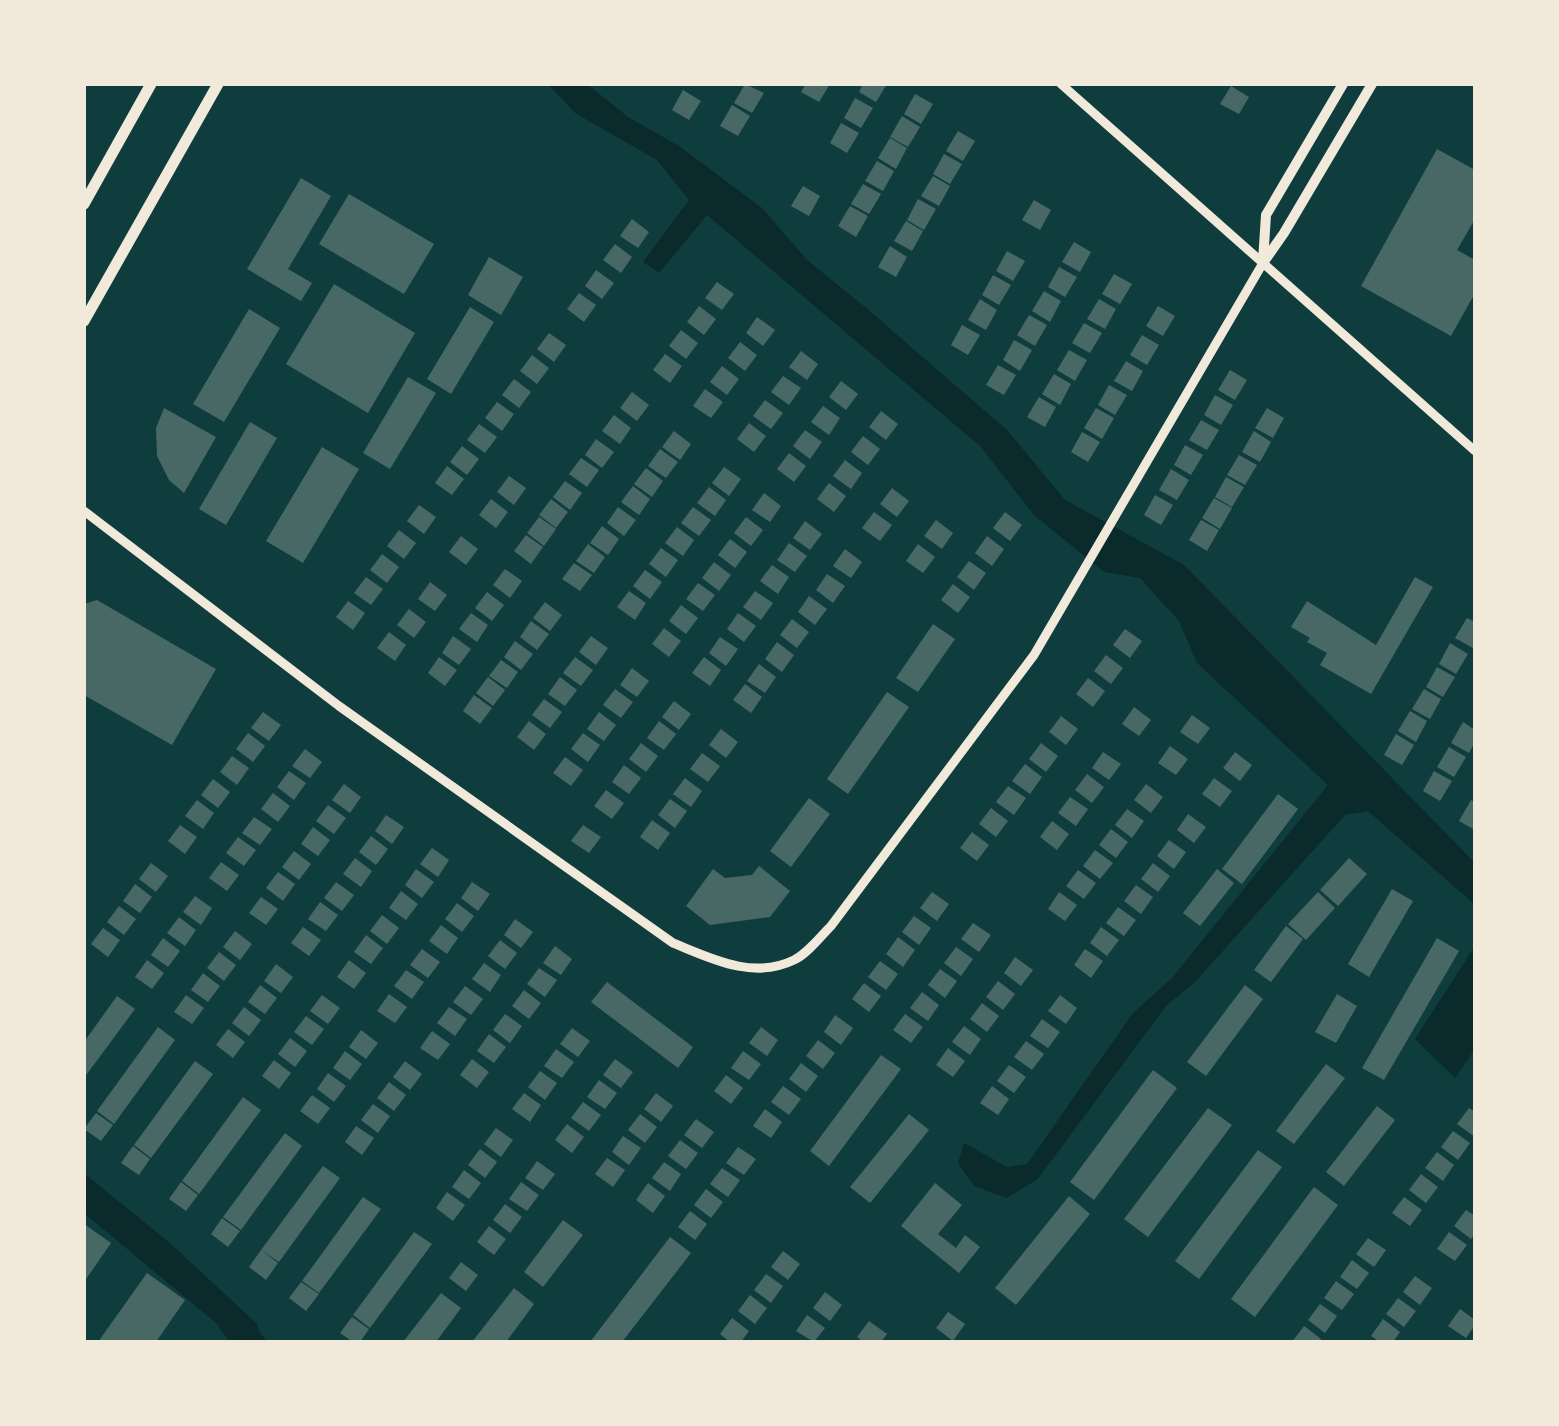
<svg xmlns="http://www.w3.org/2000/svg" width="1559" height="1426" font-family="Jost,sans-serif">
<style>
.water{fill:#0a2a2b}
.building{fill:#486865}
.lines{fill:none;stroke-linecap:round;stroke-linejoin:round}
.tertiary{stroke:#f1e9da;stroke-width:9}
.secondary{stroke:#f1e9da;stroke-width:10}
.primary{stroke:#f1e9da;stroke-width:11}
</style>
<rect width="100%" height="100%" fill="#0f3d3e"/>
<path class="water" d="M548 84H587L628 117 679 146 762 208 807 260 865 307 1008 431 1065 500 1184 565 1475 863V909L1472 902 1368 811 1345 815 1196 981 1166 1006 1037 1180 1006 1198 974 1186 958 1163 964 1143 1007 1167 1027 1164 1133 1013 1172 978 1328 785 1197 663 1179 621 1140 578 1104 572 1034 515 980 446 707 215 659 273 643 262 689 200 657 160 575 113Z
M1475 946V1049L1455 1078 1415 1039Z
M84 1173 171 1244 257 1324 260 1333 268 1342H230L216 1323 84 1213Z"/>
<path class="building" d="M745 84 764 93 752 113 734 103Z
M806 84H830L819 102 801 92Z
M863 84H887L876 102 859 92Z
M1231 86 1249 97 1239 114 1220 104Z
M683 90 701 101 689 120 672 110Z
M915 94 933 104 921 124 904 114Z
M855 98 873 108 861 128 844 118Z
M732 105 750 116 738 136 720 126Z
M902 116 920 127 908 147 890 137Z
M841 123 859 133 847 153 830 143Z
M958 131 975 141 963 161 946 151Z
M890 138 907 148 896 169 878 158Z
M1437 149 1475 170V219L1457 250 1475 260V293L1451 336 1361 286Z
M944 154 962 164 950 184 933 174Z
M877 161 894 171 883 191 865 181Z
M933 176 950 186 939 206 921 196Z
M301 178 331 196 288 269 312 283 301 301 247 269Z
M863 184 881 194 869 214 851 204Z
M803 186 820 196 809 216 791 206Z
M349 194 434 244 404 294 319 244Z
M918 199 936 209 924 230 907 220Z
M1034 200 1051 210 1040 230 1022 220Z
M850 206 868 216 856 237 838 226Z
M632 219 649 232 638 248 620 236Z
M906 221 923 231 912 251 894 241Z
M1074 242 1091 252 1080 272 1062 262Z
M615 244 632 257 621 273 603 260Z
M890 246 907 257 896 277 878 267Z
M1007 251 1025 261 1013 281 996 271Z
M489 257 523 277 501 315 468 295Z
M1059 267 1077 277 1065 297 1048 287Z
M596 270 614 283 602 299 585 286Z
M1114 274 1132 284 1120 304 1102 294Z
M993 275 1011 285 999 305 982 295Z
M717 282 734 294 722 310 705 298Z
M334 284 415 333 368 413 286 364Z
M1044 291 1061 301 1050 322 1032 311Z
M579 293 596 305 584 322 567 309Z
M980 299 997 310 986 330 968 320Z
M1099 299 1116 309 1105 329 1087 319Z
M699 306 716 319 704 335 687 322Z
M1158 306 1175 316 1163 336 1146 326Z
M470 307 494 322 451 394 427 379Z
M249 309 280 328 224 422 193 404Z
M1029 315 1047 325 1035 346 1017 335Z
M757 317 775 330 763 346 746 333Z
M1084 323 1102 333 1090 353 1072 343Z
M962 325 980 335 968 355 951 345Z
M681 330 698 343 686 359 669 346Z
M549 333 566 345 554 362 537 349Z
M1142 335 1159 345 1147 365 1130 355Z
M1014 340 1032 350 1020 371 1003 360Z
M740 342 757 355 745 371 728 358Z
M1069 350 1087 360 1075 381 1057 370Z
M801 351 818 364 807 380 789 367Z
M665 354 682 366 670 383 653 370Z
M532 355 549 368 537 384 520 371Z
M1126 361 1143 371 1132 391 1114 381Z
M998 365 1016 375 1004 395 986 385Z
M722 366 739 379 727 395 710 382Z
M1230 370 1247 380 1235 400 1218 390Z
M1054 374 1071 384 1060 405 1042 394Z
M783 376 801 388 789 405 771 392Z
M408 377 436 393 390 469 363 453Z
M514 379 531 392 519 408 502 395Z
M841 381 858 394 846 410 829 397Z
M1109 385 1127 395 1115 415 1098 405Z
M705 389 723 402 711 418 693 406Z
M632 392 649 405 637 421 620 408Z
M1215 395 1233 405 1221 425 1204 415Z
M1039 397 1056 407 1045 427 1027 417Z
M765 400 783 413 771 429 753 416Z
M497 402 514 414 502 431 485 418Z
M823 406 840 418 829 435 811 422Z
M164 408 216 437 184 493 169 480 157 456 156 428Z
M1096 408 1114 418 1102 439 1084 428Z
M1267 408 1284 418 1273 438 1255 428Z
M881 411 898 424 886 440 869 427Z
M614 415 631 428 620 444 602 431Z
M1201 420 1219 430 1207 450 1189 440Z
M250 422 277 438 226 525 199 509Z
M749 423 766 436 754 452 737 439Z
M479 424 497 437 485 453 467 440Z
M805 430 822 442 810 459 793 446Z
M674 431 691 444 680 460 662 447Z
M1254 431 1271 442 1260 462 1242 452Z
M1082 432 1100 442 1088 462 1071 452Z
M863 436 880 449 868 465 851 452Z
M596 439 614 452 602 468 585 455Z
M1185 445 1203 455 1191 475 1174 465Z
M462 446 479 459 467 475 450 462Z
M322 447 359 469 303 563 266 541Z
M660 449 678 462 666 478 648 466Z
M789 453 806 466 794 482 777 469Z
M1239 455 1257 465 1245 485 1227 475Z
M581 458 599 470 587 487 569 474Z
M845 460 862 473 851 489 833 476Z
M447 466 464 479 452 495 435 483Z
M724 467 741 479 729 496 712 483Z
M646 468 663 481 652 497 634 484Z
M1171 469 1189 480 1177 500 1159 490Z
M509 476 526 488 514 505 497 492Z
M1226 477 1244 487 1232 507 1215 497Z
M565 481 582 493 570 510 553 497Z
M829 483 846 496 834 512 817 499Z
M633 486 650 499 639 515 621 502Z
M709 487 726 500 715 516 697 503Z
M892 488 909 501 897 517 880 504Z
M764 493 781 506 770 522 752 510Z
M1155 495 1173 505 1161 525 1144 515Z
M1214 498 1232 508 1220 529 1202 518Z
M491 499 508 512 496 528 479 515Z
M551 499 568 512 556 528 539 515Z
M419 505 436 517 424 534 407 521Z
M618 507 636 520 624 536 607 523Z
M693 507 711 520 699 536 681 523Z
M874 512 892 525 880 541 862 528Z
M1005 512 1022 525 1010 541 993 528Z
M539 517 556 529 544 546 527 533Z
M746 517 763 530 751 546 734 533Z
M936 520 953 533 942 549 924 536Z
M1201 520 1219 530 1207 551 1189 540Z
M805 521 822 534 810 550 793 538Z
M602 526 619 539 608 555 590 543Z
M677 527 694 540 683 556 665 543Z
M399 530 416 543 404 559 387 546Z
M526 535 543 547 531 564 514 551Z
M461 536 478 549 466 565 449 552Z
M987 536 1004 549 992 566 975 553Z
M730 539 747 552 735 568 718 555Z
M789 543 807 556 795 572 777 560Z
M588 544 605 557 594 573 576 561Z
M918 544 935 557 923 573 906 561Z
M661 548 678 560 666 577 649 564Z
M845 549 862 562 851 578 833 566Z
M382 554 399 567 387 583 370 570Z
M969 561 986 573 974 590 957 577Z
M714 562 731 575 719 591 702 578Z
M574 563 592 575 580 591 562 579Z
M772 565 789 577 778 594 760 581Z
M505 569 522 581 510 598 493 585Z
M645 570 662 582 650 599 633 586Z
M827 574 845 586 833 603 816 590Z
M366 577 383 589 371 605 354 593Z
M1415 577 1433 587 1371 694 1320 665 1327 653 1307 642 1310 638 1291 627 1307 601 1376 645Z
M430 582 447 595 435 611 418 599Z
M698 583 715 595 703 611 686 599Z
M953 584 970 597 958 613 941 600Z
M629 591 646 603 635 620 617 607Z
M755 591 773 603 761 620 743 607Z
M487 592 504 605 492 621 475 608Z
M809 596 827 609 815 625 798 612Z
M97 600 216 669 172 745 84 695V604Z
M348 601 365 613 353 630 336 617Z
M545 602 562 615 550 631 533 618Z
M681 605 698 618 686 634 669 621Z
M409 609 426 622 414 638 397 625Z
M471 613 488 625 477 642 459 629Z
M738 613 756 626 744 642 727 629Z
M1467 618 1475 622 1473 648 1455 638Z
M792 619 809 632 797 648 780 635Z
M531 621 549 634 537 650 520 637Z
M933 624 955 639 918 692 896 678Z
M664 628 681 641 669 657 652 644Z
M1125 629 1142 641 1130 658 1113 645Z
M389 632 406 645 395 661 377 648Z
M453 636 471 649 459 665 442 653Z
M591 636 608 648 596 665 579 652Z
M720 637 738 649 726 666 709 653Z
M515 641 533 654 521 670 504 657Z
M777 642 794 655 782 672 765 659Z
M1450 643 1468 654 1456 674 1439 664Z
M1106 655 1123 668 1111 684 1094 671Z
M439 657 457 670 445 686 428 673Z
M575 657 593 670 581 686 563 673Z
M704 657 721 670 710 686 692 673Z
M501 660 518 672 507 688 489 676Z
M759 664 776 677 765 693 747 681Z
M1437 667 1455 677 1443 697 1426 687Z
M632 668 649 681 637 697 620 685Z
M488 677 505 690 493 706 476 693Z
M560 677 577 690 565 706 548 694Z
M1088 678 1105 691 1093 707 1076 694Z
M745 684 762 697 751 713 733 700Z
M615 689 633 702 621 718 603 705Z
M1424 689 1441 699 1430 719 1412 709Z
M887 692 909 707 848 794 827 779Z
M474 695 492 708 480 724 463 711Z
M544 699 562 712 550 728 532 715Z
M674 701 691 714 679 730 662 717Z
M1134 707 1151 720 1139 736 1122 724Z
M1410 711 1427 721 1416 742 1398 731Z
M263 712 281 725 269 741 251 728Z
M599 712 616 725 604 741 587 729Z
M1192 715 1210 728 1198 744 1180 732Z
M1061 716 1078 729 1066 745 1049 732Z
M529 721 546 734 534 750 517 737Z
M659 721 676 734 664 750 647 738Z
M1463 722 1475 730V742L1469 753 1451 743Z
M721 729 738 742 726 758 709 745Z
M248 733 265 746 253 762 236 749Z
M583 733 600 745 588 762 571 749Z
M1396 734 1414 745 1402 765 1384 755Z
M641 743 658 756 646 772 629 759Z
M1041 743 1058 756 1046 772 1029 759Z
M1170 746 1188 759 1176 775 1158 763Z
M1449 747 1466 757 1454 777 1437 767Z
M305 749 322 762 310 778 292 766Z
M1103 752 1121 764 1109 780 1092 768Z
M1235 752 1252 765 1240 781 1223 768Z
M702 753 720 766 708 782 690 769Z
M232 756 249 768 237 785 220 772Z
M565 757 583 770 571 786 553 773Z
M1025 764 1042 777 1030 794 1012 781Z
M624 765 641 778 629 794 612 782Z
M289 771 306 783 294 800 277 787Z
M1434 771 1452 781 1440 801 1423 791Z
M1087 774 1104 787 1092 803 1075 790Z
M685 778 702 791 691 807 673 794Z
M1214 778 1232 791 1220 807 1202 794Z
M213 779 230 792 218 808 201 795Z
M344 784 361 797 350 813 332 800Z
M1146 784 1163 797 1151 813 1134 800Z
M1008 786 1026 798 1014 815 996 802Z
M606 790 624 803 612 819 594 806Z
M273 793 290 806 278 822 261 809Z
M1278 794 1298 809 1242 884 1222 869Z
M1070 797 1088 809 1076 826 1058 813Z
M809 798 830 814 791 867 770 851Z
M670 799 687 811 675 828 658 815Z
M197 800 214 813 203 829 185 816Z
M1471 800 1475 803V830L1459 821Z
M328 805 346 818 334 834 316 821Z
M991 808 1008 821 996 837 979 824Z
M1127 809 1144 821 1132 838 1115 825Z
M1188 814 1206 827 1194 843 1177 830Z
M386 815 404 827 392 844 375 831Z
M254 817 272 829 260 845 242 833Z
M652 820 670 833 658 850 640 837Z
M1052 821 1069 834 1057 850 1040 837Z
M180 825 197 837 185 854 168 841Z
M583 825 601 837 589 853 571 841Z
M313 827 330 840 318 856 301 844Z
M1111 829 1128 842 1116 858 1099 845Z
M972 832 989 845 977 861 960 848Z
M371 836 388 849 376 865 359 852Z
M238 837 256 850 244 866 226 853Z
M1169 840 1186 852 1174 869 1157 856Z
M432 848 449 860 438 877 420 864Z
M1095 850 1113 863 1100 879 1083 866Z
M294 851 311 864 299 880 282 867Z
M355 858 372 871 361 887 343 874Z
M1349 858 1367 874 1338 906 1320 890Z
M221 862 239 875 227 891 209 878Z
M151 863 168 876 156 892 139 879Z
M1153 863 1170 876 1158 892 1141 879Z
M759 866 790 891 770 917 710 925 686 906 713 869 725 878 752 875Z
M416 869 434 882 422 898 405 885Z
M1217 869 1234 883 1200 926 1183 913Z
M1078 870 1096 883 1084 899 1066 886Z
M278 872 295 884 283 901 266 888Z
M336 882 354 895 342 911 324 898Z
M472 882 490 894 478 911 461 898Z
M135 884 152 897 140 913 123 901Z
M1136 885 1153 897 1141 914 1124 901Z
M1392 889 1413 901 1369 977 1348 964Z
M401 891 418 904 406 920 389 908Z
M932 892 949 904 937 921 920 908Z
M1059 892 1077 905 1065 921 1048 909Z
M1318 892 1335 908 1306 940 1288 924Z
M195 896 212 908 201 925 183 912Z
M261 897 278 909 266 925 249 913Z
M320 902 338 915 326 931 308 919Z
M457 903 474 916 462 932 445 919Z
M119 906 136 919 124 935 107 922Z
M1118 907 1136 920 1124 936 1106 923Z
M382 915 399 928 387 944 370 931Z
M914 916 931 928 919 945 902 932Z
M179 917 196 930 185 946 167 933Z
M515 919 533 932 521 948 504 935Z
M973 923 991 935 979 952 961 939Z
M441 925 458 938 447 954 429 941Z
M1286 926 1303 939 1271 982 1254 970Z
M303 927 321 940 309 956 291 943Z
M1101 927 1119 940 1107 956 1090 943Z
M103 928 120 940 108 957 91 944Z
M235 931 252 944 240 960 223 947Z
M366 935 383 948 371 964 354 952Z
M898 937 915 950 903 967 886 954Z
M163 938 180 951 168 967 151 955Z
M1437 938 1459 951 1384 1080 1362 1068Z
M500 940 517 953 505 969 488 956Z
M555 946 572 959 561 975 543 963Z
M956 947 973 959 961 976 944 963Z
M422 949 440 962 428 978 410 965Z
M1085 949 1103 961 1091 978 1074 965Z
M219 952 236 965 224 981 207 968Z
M1015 957 1033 970 1021 986 1004 973Z
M147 960 164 973 152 989 135 977Z
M349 960 366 973 354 989 337 977Z
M880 961 898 974 886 990 868 977Z
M484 963 501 975 490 992 472 979Z
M276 964 293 977 281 993 264 981Z
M539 968 557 980 545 997 527 984Z
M940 969 957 981 945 998 928 985Z
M406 970 424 982 412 999 394 986Z
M203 973 220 986 208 1002 191 990Z
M998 981 1015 994 1003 1010 986 997Z
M607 982 693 1047 678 1068 591 1002Z
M864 983 881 996 869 1012 852 999Z
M260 985 277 998 265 1014 248 1002Z
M1245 985 1263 999 1206 1076 1187 1062Z
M465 986 483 999 471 1015 453 1002Z
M524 990 541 1003 529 1019 512 1006Z
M922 992 939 1005 928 1021 910 1008Z
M389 994 407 1007 395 1023 377 1011Z
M1337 994 1357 1006 1336 1043 1315 1032Z
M186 995 204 1008 192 1024 174 1012Z
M322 995 340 1008 328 1024 310 1011Z
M1060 995 1077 1008 1066 1024 1048 1011Z
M117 996 135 1009 84 1078V1042Z
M982 1003 999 1016 987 1032 970 1019Z
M244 1007 261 1020 249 1036 232 1023Z
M449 1007 467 1019 455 1036 437 1023Z
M505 1014 522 1026 510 1043 493 1030Z
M905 1014 923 1027 911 1043 893 1030Z
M835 1015 853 1028 841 1045 824 1032Z
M306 1016 324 1029 312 1045 294 1032Z
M1042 1019 1060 1032 1048 1048 1030 1036Z
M964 1026 981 1039 970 1055 952 1042Z
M158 1027 175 1040 114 1124 97 1111Z
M761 1027 778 1040 767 1056 749 1043Z
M572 1028 590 1041 578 1057 560 1044Z
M228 1029 245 1042 233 1058 216 1045Z
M361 1030 378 1043 366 1059 349 1047Z
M432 1031 450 1044 438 1060 420 1048Z
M489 1034 506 1047 494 1063 477 1051Z
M290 1038 307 1051 295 1067 278 1054Z
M818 1040 835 1053 823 1069 806 1056Z
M1026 1041 1044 1054 1032 1070 1014 1057Z
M948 1048 965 1061 953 1077 936 1065Z
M556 1049 574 1062 562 1078 544 1066Z
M345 1051 362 1064 350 1080 333 1068Z
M743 1051 761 1064 749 1080 731 1068Z
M881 1055 901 1069 829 1166 810 1151Z
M472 1059 489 1072 477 1088 460 1075Z
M615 1059 633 1072 621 1088 603 1075Z
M274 1060 291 1073 279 1089 262 1076Z
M195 1061 213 1074 151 1158 134 1145Z
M405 1061 422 1074 410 1090 393 1077Z
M801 1063 818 1076 806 1092 789 1079Z
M1326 1064 1345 1078 1294 1144 1276 1131Z
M1009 1065 1026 1077 1014 1093 997 1081Z
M1153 1070 1177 1088 1094 1200 1070 1182Z
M540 1071 557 1083 545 1100 528 1087Z
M328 1073 346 1086 334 1102 317 1089Z
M726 1075 743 1088 731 1104 714 1091Z
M599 1080 617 1093 605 1109 587 1097Z
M389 1082 406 1095 394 1111 377 1098Z
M783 1086 801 1099 789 1115 771 1102Z
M992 1086 1009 1099 998 1115 980 1103Z
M524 1093 541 1105 530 1122 512 1109Z
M656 1093 673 1106 661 1122 644 1109Z
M312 1095 330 1108 318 1124 300 1111Z
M243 1097 261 1110 199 1194 182 1181Z
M583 1102 601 1115 589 1131 571 1118Z
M373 1104 390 1116 378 1133 361 1120Z
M1377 1106 1395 1120 1344 1186 1326 1172Z
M1208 1108 1232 1125 1148 1237 1124 1219Z
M1469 1108 1475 1112V1137L1457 1124Z
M765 1109 782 1122 771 1138 753 1126Z
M96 1113 113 1125 101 1141 84 1129Z
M640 1114 657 1127 645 1143 628 1130Z
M909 1114 929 1130 870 1203 850 1187Z
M696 1119 714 1132 702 1148 684 1135Z
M567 1124 584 1137 572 1153 555 1140Z
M356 1126 374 1138 362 1155 345 1142Z
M496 1128 513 1140 501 1157 484 1144Z
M1453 1131 1470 1143 1458 1160 1441 1147Z
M285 1133 302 1146 241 1230 223 1217Z
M623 1136 641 1148 629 1165 612 1152Z
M680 1140 698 1153 686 1169 668 1156Z
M133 1146 150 1159 139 1175 121 1163Z
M738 1147 756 1159 744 1175 726 1163Z
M480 1149 497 1162 485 1178 468 1165Z
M1258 1150 1282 1167 1199 1279 1175 1261Z
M1437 1152 1454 1165 1443 1181 1425 1168Z
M607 1158 625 1170 613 1187 595 1174Z
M537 1161 555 1174 543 1190 525 1178Z
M664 1162 681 1174 670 1191 652 1178Z
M323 1166 340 1178 279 1262 261 1250Z
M722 1168 740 1180 728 1197 710 1184Z
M464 1170 481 1183 469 1199 452 1187Z
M1421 1174 1438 1187 1426 1203 1409 1190Z
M181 1182 198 1195 186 1211 169 1199Z
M521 1182 539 1195 527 1211 509 1199Z
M648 1183 665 1196 653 1213 636 1200Z
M935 1183 962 1205 938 1234 956 1248 965 1235 980 1247 959 1273 901 1226Z
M1314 1187 1338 1205 1255 1317 1231 1299Z
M706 1189 723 1202 711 1218 694 1205Z
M447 1192 465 1205 453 1221 436 1208Z
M1069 1196 1090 1214 1016 1305 995 1288Z
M363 1197 381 1209 319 1293 302 1281Z
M1404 1197 1422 1210 1410 1226 1392 1213Z
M505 1204 522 1217 510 1233 493 1220Z
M1466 1210 1475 1216V1233L1471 1239 1454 1226Z
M690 1211 707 1224 695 1240 678 1227Z
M222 1218 240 1231 228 1247 211 1234Z
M563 1220 583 1235 543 1287 524 1272Z
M84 1224 111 1243 84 1282Z
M489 1226 506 1239 494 1255 477 1242Z
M414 1232 432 1244 370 1328 353 1315Z
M1449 1232 1467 1245 1455 1261 1437 1249Z
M670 1237 691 1253 622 1342H590Z
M1368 1238 1386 1250 1374 1267 1356 1254Z
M261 1250 278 1263 266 1280 249 1267Z
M783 1251 800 1264 788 1280 771 1267Z
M1352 1260 1369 1273 1357 1289 1340 1277Z
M461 1262 478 1275 466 1291 449 1278Z
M147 1273 185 1300 156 1342H98Z
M766 1274 783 1286 771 1303 754 1290Z
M1415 1276 1432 1288 1420 1305 1403 1292Z
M1336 1281 1354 1294 1342 1310 1324 1298Z
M301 1282 319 1294 306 1311 289 1298Z
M514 1288 534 1304 506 1342H472Z
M825 1292 842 1305 830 1321 813 1308Z
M441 1293 461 1308 436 1342H403Z
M750 1295 767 1308 755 1324 738 1311Z
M1398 1298 1416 1311 1404 1327 1386 1314Z
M1320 1304 1337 1316 1325 1333 1308 1320Z
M1460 1309 1475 1320V1325L1466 1338 1448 1326Z
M948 1312 965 1324 953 1341 936 1328Z
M807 1315 825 1328 814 1342 796 1331Z
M352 1317 369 1329 360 1342H353L340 1333Z
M732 1318 749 1331 741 1342H730L720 1334Z
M1383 1319 1400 1332 1393 1342H1380L1371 1336Z
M869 1321 887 1334 881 1342H864L857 1337Z
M1304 1326 1321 1339 1319 1342H1292Z"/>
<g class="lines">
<path class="tertiary" d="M1061 84 1475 451
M84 511 339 706 673 943C712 959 753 980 794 960 807 954 820 937 831 926L1034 655 1263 263"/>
<path class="secondary" d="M1263 261 1266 215 1343 84
M1263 263 1284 233 1372 84"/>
<path class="primary" d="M84 204 151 84
M84 321 218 84"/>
</g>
<rect width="1559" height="1426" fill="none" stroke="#f1e9da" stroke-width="172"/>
</svg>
